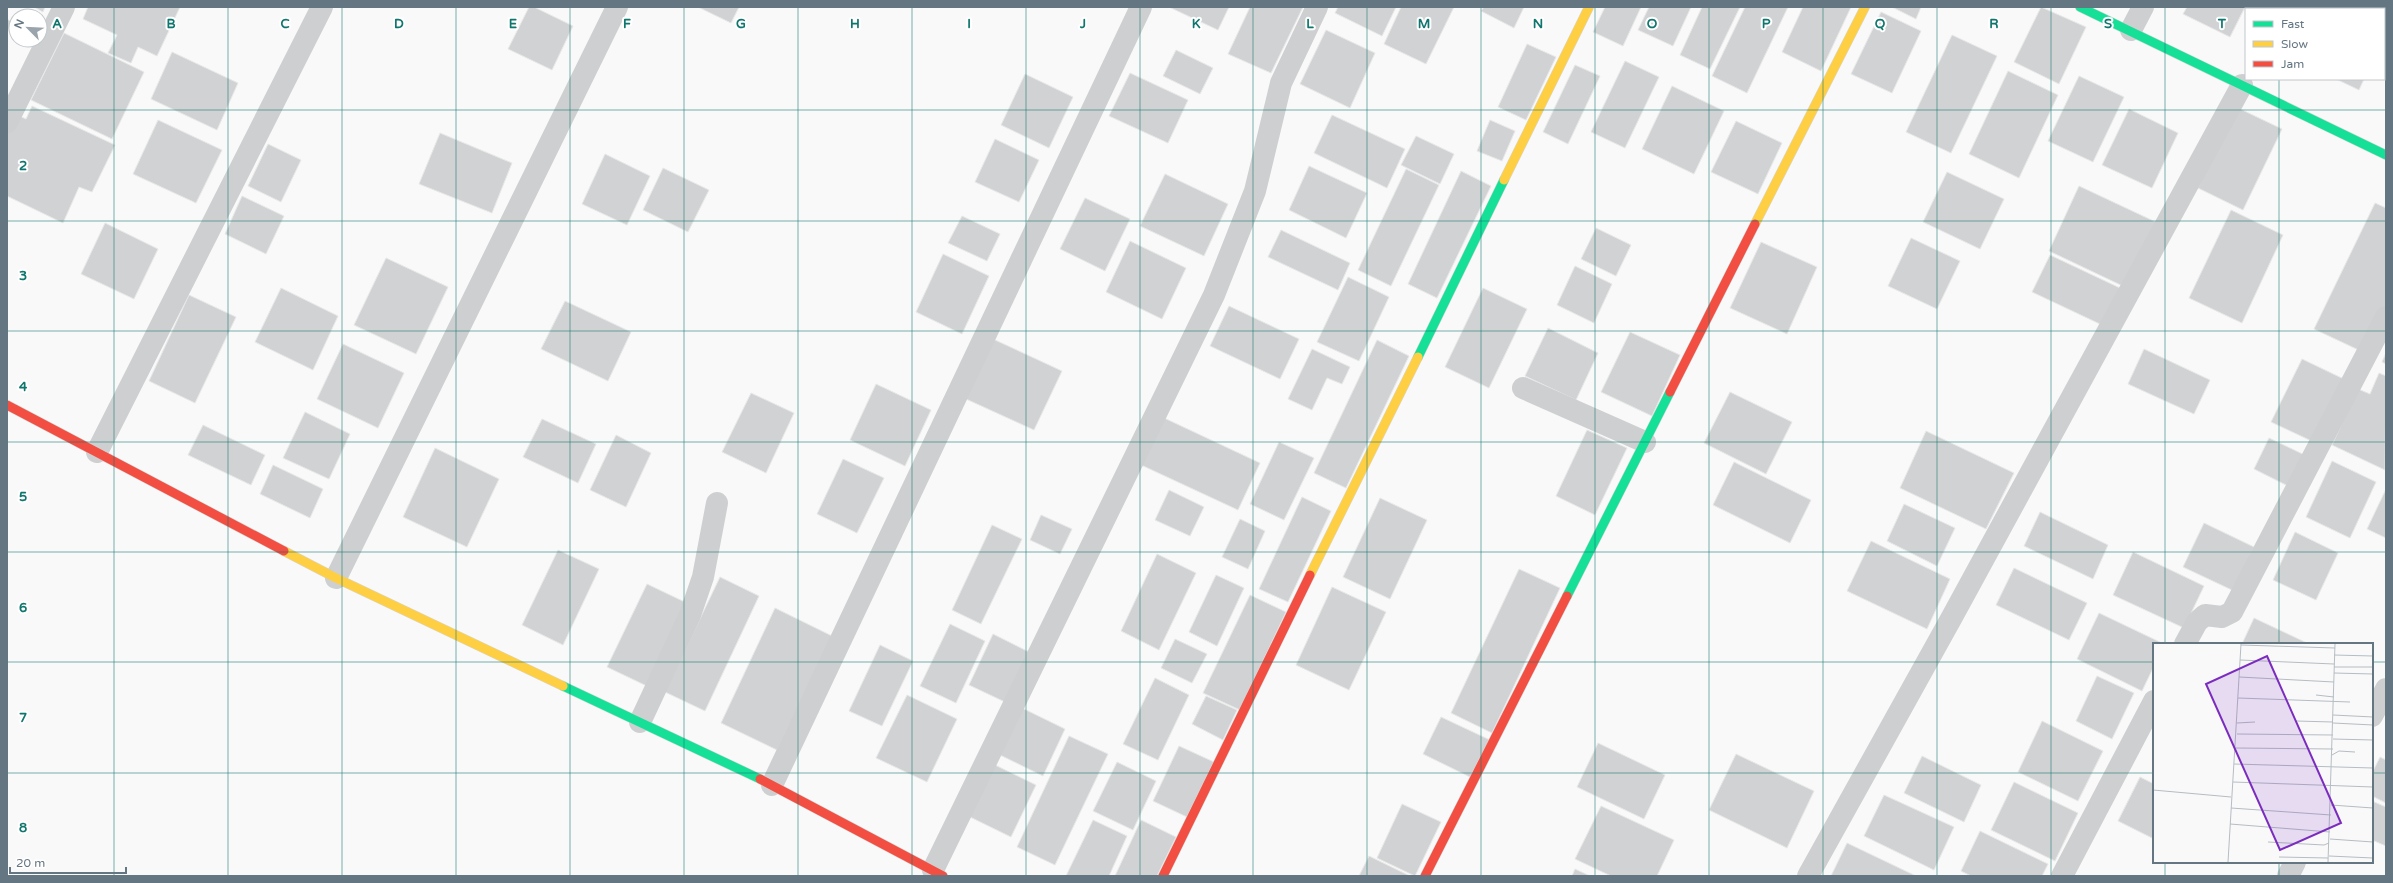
<svg xmlns="http://www.w3.org/2000/svg" width="2393" height="883" font-family="'Varela Round',sans-serif">
<style>
.building{fill:#d0d2d3;stroke:#e8e8e8}
.lines{fill:none;stroke-linecap:round;stroke-linejoin:round}
.fast-casing{stroke:#d5d6d7;stroke-width:10}
.slow-casing{stroke:#d5d6d7;stroke-width:10}
.jam-casing{stroke:#d5d6d7;stroke-width:10}
.street{stroke:#cecfd0;stroke-width:22}
.fast{stroke:#16e098;stroke-width:9}
.slow{stroke:#ffcf43;stroke-width:9}
.jam{stroke:#f24e42;stroke-width:9}
.grid{fill:none;stroke:#0f766e;stroke-width:1;stroke-opacity:0.55}
.inset-road{fill:none;stroke:#b5bdc3;stroke-width:1}
.view{fill:#7b2cbf;fill-opacity:0.15;stroke:#7b2cbf;stroke-width:2}
.inset-edge{fill:none;stroke:#657683;stroke-width:2}
.grid-label{font-size:13px;text-anchor:middle;font-weight:bold;fill:#0f766e;stroke:#fff;stroke-width:4;stroke-linejoin:round;paint-order:stroke}
</style>
<rect width="100%" height="100%" fill="#f9f9f9"/>
<path class="building" d="M34 7H45L43 12Z
M88 7H180L157 56 138 47 131 63 108 53 117 35 83 19Z
M529 7H534L573 26 552 70 508 49Z
M698 7H739L731 23Z
M1169 7H1229L1218 30Z
M1250 7H1303L1271 73 1228 54Z
M1338 7H1396L1382 36 1335 13Z
M1401 7H1454L1426 64 1384 44Z
M1484 7H1524L1514 28 1481 11Z
M1605 7H1641L1623 46 1593 32Z
M1649 7H1691L1673 46 1638 30Z
M1702 7H1740L1710 69 1680 55Z
M1745 7H1788L1747 93 1712 76Z
M1803 7H1851L1821 71 1782 52Z
M1892 7H1921L1916 19Z
M2041 7 2086 27 2059 84 2014 62Z
M2187 7H2245L2230 37 2183 14Z
M2256 7H2299L2298 9H2255Z
M2360 7H2386V17L2384 19V9Z
M1881 12 1921 31 1892 93 1851 74Z
M7 19 12 22 7 33Z
M1326 30 1375 53 1350 108 1300 84Z
M64 33 144 72 112 139 31 100Z
M1952 35 1997 56 1951 153 1906 132Z
M1527 44 1556 57 1526 120 1498 107Z
M1176 50 1213 68 1200 94 1163 76Z
M172 52 238 83 217 130 151 99Z
M1625 61 1659 77 1625 148 1591 132Z
M1575 65 1600 76 1568 144 1543 132Z
M2008 71 2058 95 2019 178 1969 154Z
M1130 73 1188 100 1168 143 1109 116Z
M1025 74 1073 97 1049 148 1001 125Z
M2079 76 2124 97 2093 162 2048 141Z
M2336 79H2364L2359 90Z
M1672 86 1724 111 1694 174 1642 149Z
M32 106 115 145 92 192 79 187 63 223 7 196V127L13 113 26 119Z
M2236 107 2282 129 2243 210 2198 188Z
M2129 109 2178 133 2152 188 2102 165Z
M1332 115 1405 149 1387 188 1314 153Z
M158 120 222 150 196 203 133 174Z
M1490 120 1515 131 1502 161 1477 151Z
M1736 121 1782 143 1758 194 1711 172Z
M440 133 512 163 492 213 419 184Z
M1416 136 1454 154 1440 184 1401 165Z
M995 139 1039 160 1019 202 975 182Z
M268 144 301 160 281 202 248 186Z
M605 154 650 176 627 225 582 204Z
M1309 166 1367 193 1346 238 1289 210Z
M663 168 709 190 688 232 643 210Z
M1406 169 1439 185 1391 286 1358 270Z
M1461 171 1491 186 1437 298 1408 284Z
M1947 172 2004 199 1980 249 1923 222Z
M1165 174 1228 204 1204 256 1140 226Z
M2079 186 2160 224 2129 289 2049 251Z
M242 196 284 216 266 254 225 234Z
M1085 198 1130 219 1105 271 1060 249Z
M2375 203 2386 208V308L2365 353 2314 329Z
M2231 210 2283 235 2242 323 2189 298Z
M962 216 1000 234 987 261 948 243Z
M105 223 158 249 134 299 81 274Z
M1596 228 1631 245 1616 276 1581 259Z
M1281 230 1350 263 1338 290 1268 257Z
M1911 238 1960 261 1937 309 1888 286Z
M1130 241 1186 268 1162 319 1106 292Z
M1761 242 1817 267 1787 334 1730 308Z
M943 254 989 276 962 334 916 312Z
M2050 255 2120 288 2102 325 2032 292Z
M386 258 448 287 416 354 354 325Z
M1575 266 1612 284 1594 323 1557 305Z
M1348 277 1389 297 1359 361 1317 342Z
M281 288 338 316 313 370 255 342Z
M1483 288 1527 309 1489 388 1445 367Z
M189 295 236 317 195 403 149 381Z
M565 301 631 332 608 381 541 349Z
M1229 306 1299 339 1280 379 1210 346Z
M1548 328 1598 353 1576 400 1525 376Z
M1630 332 1680 355 1652 416 1601 392Z
M993 339 1062 371 1034 430 966 399Z
M1377 340 1409 356 1346 488 1314 473Z
M343 344 404 373 378 428 317 399Z
M1312 349 1350 367 1342 384 1327 378 1312 410 1288 399Z
M2144 349 2210 380 2194 414 2128 384Z
M2386 353V364L2382 362Z
M2302 359 2350 382 2320 445 2271 422Z
M2379 373 2386 376 2385 470 2332 445 2358 389 2370 394Z
M876 384 931 410 905 466 850 440Z
M1730 392 1792 422 1766 474 1704 443Z
M751 393 794 413 766 473 722 452Z
M305 412 350 434 329 479 283 458Z
M1162 417 1260 463 1238 510 1139 464Z
M542 419 596 444 578 483 523 457Z
M203 425 265 455 251 485 188 455Z
M1587 430 1627 448 1595 515 1556 496Z
M1926 431 2014 473 1986 529 1900 488Z
M616 435 651 453 626 507 590 490Z
M2269 438 2311 458 2296 490 2254 469Z
M1279 442 1314 458 1284 520 1250 504Z
M435 448 499 479 467 547 403 517Z
M843 459 884 478 857 533 817 514Z
M2332 461 2376 482 2350 538 2306 517Z
M1734 462 1811 500 1790 543 1713 505Z
M273 465 323 489 310 518 260 494Z
M2386 489V538L2367 529Z
M1169 490 1204 507 1190 536 1155 520Z
M1302 497 1331 511 1288 602 1259 589Z
M1380 498 1427 520 1390 599 1343 577Z
M1904 504 1955 528 1937 566 1887 541Z
M2040 512 2108 545 2093 579 2024 546Z
M1041 515 1072 529 1060 554 1030 540Z
M1240 519 1265 531 1248 569 1222 557Z
M2204 523 2254 547 2234 591 2183 567Z
M992 525 1022 539 981 624 952 610Z
M2295 532 2338 553 2316 600 2273 580Z
M1871 541 1950 579 1927 629 1847 591Z
M558 550 599 569 563 645 522 625Z
M2133 552 2204 586 2184 628 2113 595Z
M1157 554 1196 573 1159 650 1121 631Z
M2014 568 2087 603 2069 640 1996 605Z
M1519 569 1560 588 1492 733 1451 713Z
M1216 575 1244 588 1217 646 1189 632Z
M720 577 759 596 705 711 665 692Z
M647 584 691 605 651 688 607 667Z
M1332 587 1386 612 1349 690 1296 665Z
M1250 595 1286 612 1240 710 1203 693Z
M775 608 832 636 777 750 721 723Z
M2099 613 2164 644H2154V666L2142 691 2077 659Z
M2254 618 2307 643V644H2242Z
M950 624 985 641 956 703 920 686Z
M993 634 1029 652 1005 702 969 685Z
M1175 639 1207 654 1192 683 1161 668Z
M880 645 913 661 882 726 849 711Z
M2097 676 2134 693 2112 739 2076 721Z
M1155 678 1189 695 1158 760 1123 744Z
M907 695 957 719 927 782 876 758Z
M1206 696 1237 710 1223 740 1192 724Z
M1022 708 1065 729 1043 776 1000 755Z
M1441 717 1490 740 1472 778 1423 754Z
M2042 721 2103 751 2078 801 2018 772Z
M1069 736 1108 754 1055 865 1017 847Z
M1598 743 1665 775 1644 819 1577 787Z
M1179 746 1214 762 1187 817 1153 801Z
M1736 754 1814 791 1787 848 1709 810Z
M1922 756 1981 785 1964 822 1904 793Z
M2380 757 2386 760V803L2372 796V773Z
M1117 762 1156 781 1133 830 1093 811Z
M991 763 1036 785 1011 837 966 815Z
M2140 777 2154 784V839L2118 821Z
M2014 782 2078 813 2055 861 1991 830Z
M1884 795 1954 827 1934 870 1864 836Z
M2372 801 2386 807V846L2372 840Z
M1402 804 1441 822 1415 876 1377 858Z
M1601 806 1674 840 1657 876H1611L1575 859Z
M1093 820 1127 836 1109 876H1066Z
M1141 820 1176 837 1157 876H1115Z
M1980 831 2048 864 2042 876H1971L1961 871Z
M1847 843 1916 876H1831Z
M1369 856 1410 876H1359Z
M1575 869 1590 876H1572Z"/>
<g class="lines">
<g class="fast-casing">
<path id="fast" d="M2080 7 2386 155
M1418 357 1504 180
M1567 596 1670 392
M563 686 760 779"/>
</g>
<g class="slow-casing">
<path id="slow" d="M1504 180 1589 7
M1755 224 1865 7
M284 551 336 578 563 686
M1310 575 1418 357"/>
</g>
<g class="jam-casing">
<path id="jam" d="M1670 392 1755 224
M7 405 284 551
M760 779 943 876
M1163 876 1310 575
M1425 876 1567 596"/>
</g>
<path class="street" d="M2131 30 2143 7
M7 122 64 7
M1523 388 1645 442
M97 452 322 7
M336 578 617 7
M2185 644 2197 622 2205 615 2222 617 2232 612 2386 317
M2372 716 2386 689
M640 722 690 615 703 577 717 503
M772 785 1141 7
M933 870 1214 295 1255 191 1281 83 1317 7
M1808 876 1952 617 2242 85
M2062 876 2154 701
M2288 876 2295 862"/>
<use href="#fast" class="fast"/>
<use href="#slow" class="slow"/>
<use href="#jam" class="jam"/>
</g>
<path class="grid" d="M114 7V876M228 7V876M342 7V876M456 7V876M570 7V876M684 7V876M798 7V876M912 7V876M1026 7V876M1140 7V876M1253 7V876M1367 7V876M1481 7V876M1595 7V876M1709 7V876M1823 7V876M1937 7V876M2051 7V876M2165 7V644M2279 7V9M2279 79V644M7 110H2386M7 221H2386M7 331H2386M7 442H2386M7 552H2386M7 662H2154M2372 662H2386M7 773H2154M2372 773H2386M2165 862V876M2279 862V876"/>
<g transform="translate(2153 643)">
<rect width="220" height="220" fill="#f9f9f9"/>
<path class="inset-road" d="M88 2 182 5M181 12 220 13M87 17 181 21M181 24H220M181 30 220 31M86 34 181 39M163 52 181 54M85 55 197 59M180 72 220 74M143 78 180 79M84 80 102 79M180 80 220 82M84 91 180 92M180 96 220 97M83 105 180 106M179 112 186 108 202 109M81 121 220 125M80 139 220 144M0 147 78 154M178 162 220 165M78 165 178 172M77 181 177 189M177 196 220 199M115 199 171 202 176 200M176 213 220 215M126 214 175 215M75 219 88 1M175 219 182 1"/>
<path class="view" d="M114 13 188 180 127 207 53 41Z"/>
<rect width="220" height="220" class="inset-edge"/>
</g>
<g class="grid-label">
<text x="57" y="28">A</text>
<text x="171" y="28">B</text>
<text x="285" y="28">C</text>
<text x="399" y="28">D</text>
<text x="513" y="28">E</text>
<text x="627" y="28">F</text>
<text x="741" y="28">G</text>
<text x="855" y="28">H</text>
<text x="969" y="28">I</text>
<text x="1083" y="28">J</text>
<text x="1196" y="28">K</text>
<text x="1310" y="28">L</text>
<text x="1424" y="28">M</text>
<text x="1538" y="28">N</text>
<text x="1652" y="28">O</text>
<text x="1766" y="28">P</text>
<text x="1880" y="28">Q</text>
<text x="1994" y="28">R</text>
<text x="2108" y="28">S</text>
<text x="2222" y="28">T</text>
<text x="23" y="170">2</text>
<text x="23" y="280">3</text>
<text x="23" y="391">4</text>
<text x="23" y="501">5</text>
<text x="23" y="612">6</text>
<text x="23" y="722">7</text>
<text x="23" y="832">8</text>
</g>
<rect width="2393" height="883" fill="none" stroke="#657683" stroke-width="16"/>
<rect x="2245" y="8" width="140" height="72" fill="#ffffff" stroke="#c1c8cd"/>
<rect x="2253" y="21" width="20" height="6" fill="#16e098" stroke="#c1c8cd"/>
<text x="2281" y="28" font-size="12" fill="#657683">Fast</text>
<rect x="2253" y="41" width="20" height="6" fill="#ffcf43" stroke="#c1c8cd"/>
<text x="2281" y="48" font-size="12" fill="#657683">Slow</text>
<rect x="2253" y="61" width="20" height="6" fill="#f24e42" stroke="#c1c8cd"/>
<text x="2281" y="68" font-size="12" fill="#657683">Jam</text>
<g transform="translate(28 28) rotate(294)"><circle r="19" fill="#ffffff" stroke="#c1c8cd"/>
<path d="M0-3L7 15L0 10L-7 15Z" fill="#99a4ac"/>
<text y="-6" font-size="11" font-weight="bold" text-anchor="middle" fill="#657683">N</text>
</g>
<path d="M10 867v6h116v-6" fill="none" stroke="#657683" stroke-width="2"/>
<text x="16" y="867" font-size="12" fill="#657683" stroke="#ffffff" stroke-width="3" paint-order="stroke">20 m</text>
</svg>
